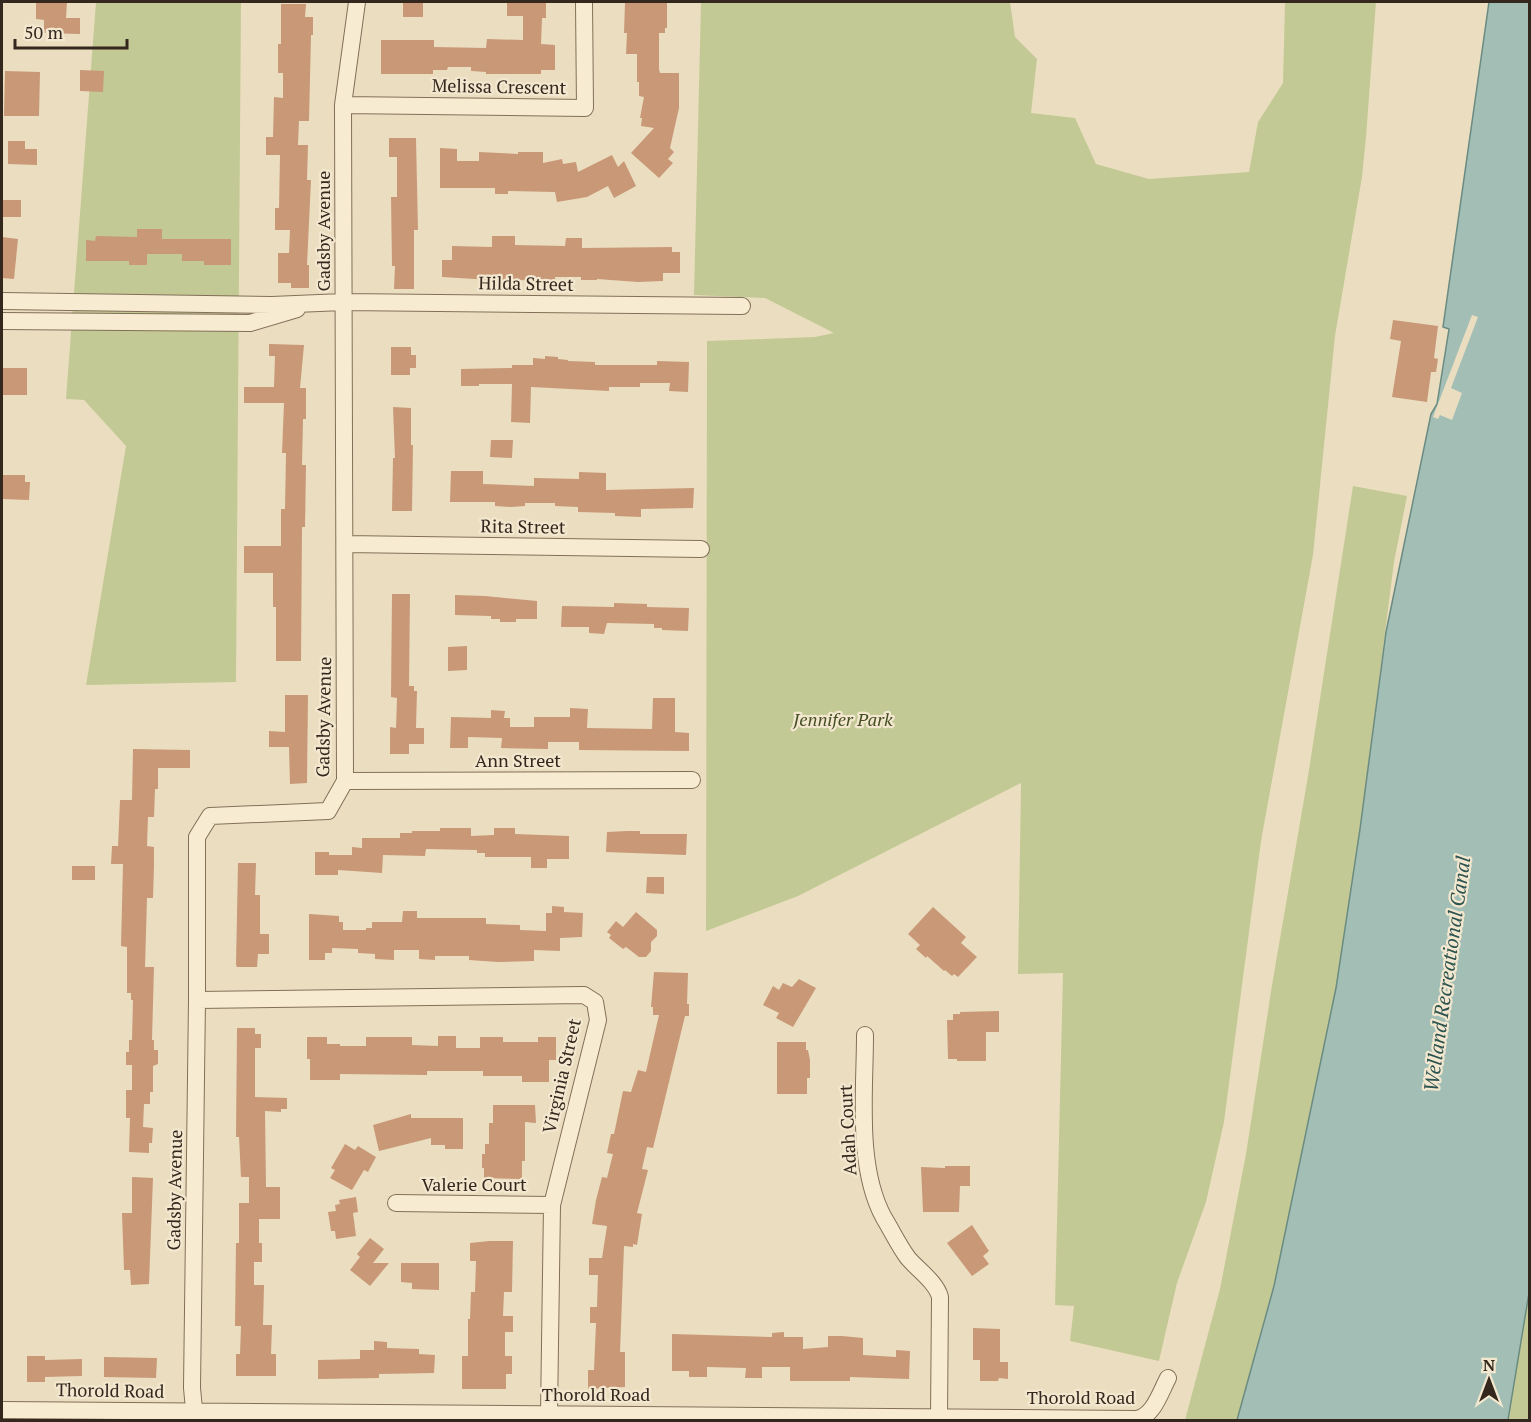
<svg xmlns="http://www.w3.org/2000/svg" width="1531" height="1422" font-family="'PT Serif',serif">
<style>
.green{fill:#c3c994}
.water{fill:#a2beb5;stroke:#6a8b82;stroke-width:1.5}
.pier{fill:#ebdec0}
.building{fill:#c89877}
.lines{fill:none;stroke-linecap:round;stroke-linejoin:round}
.minor-casing{stroke:#836f59;stroke-width:18}
.minor{stroke:#f7ecd2;stroke-width:16}
.labels{text-anchor:middle;stroke-width:4.5;stroke-linejoin:round;paint-order:stroke}
.street-label{font-size:18px;fill:#34271d;stroke:#f3e8cf}
.park-label{font-size:18px;font-style:italic;fill:#454f24;stroke:#f3e8cf}
.water-label{font-size:20px;font-style:italic;fill:#2c5350;stroke:#f3e8cf}
</style>
<rect width="100%" height="100%" fill="#ebdec0"/>
<path class="green" d="M96 2H241L236 682 86 685 126 446 84 400 66 399Z
M701 2H1010L1015 37 1037 59 1031 113 1075 118 1096 164 1149 179 1249 172 1258 122 1283 83 1285 2H1376L1366 137 1362 177 1335 336 1313 555 1261 841 1224 1122 1206 1202 1177 1283 1159 1361 1070 1341 1074 1306 1055 1305 1063 973 1018 974 1021 783 798 896 706 931 707 341 815 337 834 333 765 298 694 295Z
M1353 486 1407 496 1394 562 1360 829 1336 988 1274 1286 1237 1420H1185L1220 1289 1246 1154 1272 985 1308 776Z
M1529 1287V1420H1508Z"/>
<path class="water" d="M1489 2H1529L1530 1287 1508 1420H1237L1274 1286 1336 988 1360 829 1386 632 1431 414 1437 404 1449 329 1443 327Z"/>
<path class="pier" d="M1472 315 1478 317 1451 388 1462 393 1452 420 1440 415 1438 419 1433 417Z"/>
<path class="building" d="M45 2H67L66 18H80V34L44 33V20L36 19V3H45Z
M403 2H423V17H403Z
M507 2H546V18H542L541 44 555 45V70H541V74H486V72L471 71V67H448L447 70H433V74H381V40H434V47L486 48 487 39 523 40V16H507Z
M625 3H667V28H665V33H659V69L660 73H679V108L670 148 674 152 668 159 673 163 659 178 631 153 654 128 641 126 642 118H640L644 97 639 96V82H637V54H626L627 33H624Z
M281 4H306L305 17H313V35H311L309 121H299L298 145H308L307 180H311L307 265H309V288H291V283H278V253H289L290 230H275V208H279L280 155H266V137H273L274 97 283 98V73H278V44H281Z
M80 70 104 71 103 92 80 91Z
M5 71 40 72 39 116H4Z
M389 138H416L418 230H414V289H394L395 266H392L391 197H397V157H389Z
M8 141H25V149H37V165L8 164Z
M440 148 457 149V161H479V152L518 154V152H543V163L562 159 563 164 576 162 578 172 612 155 618 167 624 161 636 186 614 198 608 186 587 197 557 202 555 192 508 191V194H495V188H440Z
M2 200H21V217H2Z
M137 229H162V239H231V265H204V261H182V254H147V265H129V261H86V240L95 241 96 236 137 237Z
M492 236H515V245L565 246 566 238H582V248L672 247V252H680V273H663V281L638 282 597 279V280H581V277H555V281L514 280V283L491 282V280L442 277V260H452V246L492 247Z
M2 237 18 239 14 279 2 278Z
M1393 320 1438 326 1434 358 1438 359 1436 372H1431L1427 402 1392 397 1401 341 1390 339Z
M269 344 304 345 300 388H306V419H303L302 465H306L305 527H302L301 661H276V607H273V573H244V546H281V509H285L286 453H282L284 403H244V387H274L275 356H269Z
M391 347H411V355H416V368H410V375H391Z
M545 356 558 357V359L568 360V361L595 362V365H657V361L689 362 688 392 669 391 670 383H640V387H609V391L531 387 530 423 511 422 512 384H479V386H461V369L512 368V365H533V358L545 359Z
M2 368H27V395H2Z
M393 407 411 408V445H413L412 511H392L393 458H395Z
M491 440H513L512 458 490 457Z
M451 471H483V484L534 486V478L579 479V472L606 473V490L694 488 693 508 641 509V517L615 516V513L578 512V507L555 506V503H525V506L511 507 495 506V502H450Z
M2 475H25V482H30L29 500 2 499Z
M392 594H410L409 686H414V691H417L416 728H424V744H409V754H390V727L396 728 397 698 391 697Z
M455 595 485 596 537 601V619H516V622H500V619H491V616L455 615Z
M614 603 647 604V607L689 608 688 631 662 630V628H654V624L607 623 604 634 589 633V627H561L562 606 614 607Z
M467 646V670L448 671V647Z
M285 695H308L307 783 290 784 289 747H269V731L285 732Z
M653 698H675V732L689 733V751L579 750V742H548V749L501 748 502 738 468 737V748H450L451 717 491 718V710L505 711 504 718H510V727H534V717H570V708L588 709 587 728 652 729Z
M133 749 190 750V768H158V789H155L154 817H148L147 846 154 847V865L153 898H147L145 967H154L152 1040H154V1050H158V1064L153 1066V1092H150V1104H144L143 1127 153 1128 152 1143H149V1153L129 1152 130 1118H126V1090H132V1065H126V1052H129V1040H132L133 1000H131V993H127V947L121 946 123 864H111L112 846H118L120 800H132Z
M440 828H471V836L494 835V828H515V834L569 836V859H547V868H531V857H485V853H477V850L426 849 425 856 383 855 382 873 338 870V875H315V852H329V855H352V847L362 848V838H400V833H412V831H440Z
M627 831H640V834H687L686 855 606 852 607 832Z
M238 863H256L255 895H260V934H269V954H258L257 967H237L236 965Z
M72 866H95V880H72Z
M647 877H664V894L646 893Z
M552 906 564 907V912L583 913 582 937 560 938V951L534 950V961L498 962 469 960V956H435V960L419 959V950H394V960L375 959V954L358 953V949L332 948V953H325V960H309V914L339 916V922H343V930H366V928H372V922H402L403 911H417V918H486V924L520 925V930L546 931V913H552Z
M933 907 966 937 961 943 977 957 958 977 954 974 952 976 945 970 944 971 927 956 926 958 916 949 920 945 908 934Z
M636 912 657 930V936L651 942V951L646 957H639L626 947 623 949 609 938 611 935 607 932 616 921 623 927Z
M654 972 688 973 687 1004H689V1016H685L653 1148 647 1147 642 1169 648 1170 637 1213 642 1214 637 1245 633 1244V1247L624 1246 620 1352H625V1387L588 1389V1370H594L596 1323H590V1307H597L598 1275H589V1258H602L607 1226 592 1224 596 1200 602 1177 607 1178 613 1154 607 1153 611 1134H614L623 1091 631 1092 638 1070 646 1072 659 1015H653V1007H651Z
M799 979 816 988 793 1027 776 1018 779 1013 763 1005 773 986 779 990 783 983 792 987Z
M999 1011V1032H986V1061H957V1059H948L947 1020H953V1014H960V1012Z
M237 1028H255V1034H261V1048H255V1097L287 1098V1109H281V1112L265 1111 266 1187H280V1219H259V1243H262V1262H254V1285H264L263 1325H272L271 1354H276V1376H236V1354H240L241 1326H235L236 1243H239V1203H249V1177H241L239 1137H236Z
M438 1036H456V1048H480V1037H503V1042H538V1037H556V1060H549V1082H522V1076H483V1071H427V1075L340 1074V1080H310V1059H307V1037H327V1044H340V1046H366V1037H412V1045L438 1046Z
M777 1042H806V1050H808L810 1060V1078H807V1094H777Z
M493 1105H535L536 1123 525 1122V1161H522V1179L484 1178V1168H482V1154H485V1144H489V1123H493Z
M411 1114V1118H463V1149H445V1145H431V1138L379 1151 373 1125Z
M345 1144 355 1150 358 1146 376 1157 368 1172 364 1170 352 1190 330 1178 335 1170 331 1168Z
M945 1166H970V1186H960L959 1212H923L921 1167 945 1168Z
M132 1177 153 1178 149 1284 131 1285 130 1270H124L122 1213H132Z
M356 1197 358 1212 353 1213 356 1236 336 1239 335 1231H331L328 1212 336 1211 335 1205 340 1204 339 1200Z
M972 1225 989 1251 983 1256 989 1264 972 1276 947 1243Z
M370 1238 384 1249 373 1263H389L370 1286 350 1270 360 1257 357 1254Z
M489 1241H513L512 1292H504L503 1316H513V1332H505V1356H512V1374H506V1389H462V1356H468V1319H470L471 1292H475L476 1261H470V1243Z
M401 1263H439V1290L412 1289V1283L401 1282Z
M973 1328 1000 1329V1362H1008V1379L999 1378 998 1381H980V1360H973Z
M784 1332V1337H803V1349L828 1347V1336H842L863 1338V1355L896 1357V1350L910 1351 909 1379 850 1377V1381H790V1367H762V1378H745L746 1368 707 1367V1377H689V1371H672V1334L772 1337V1333Z
M374 1341 387 1342V1348L419 1349V1354L435 1355 434 1373 379 1374V1378L318 1379V1360L360 1359V1350H374Z
M27 1356H45V1360L82 1359V1376L45 1377V1382H27Z
M104 1357 157 1358 156 1378 104 1377Z"/>
<g class="lines">
<g class="minor-casing">
<path id="minor" d="M343 105 585 108 584 2
M2 301 272 305 343 302 742 306
M2 321 250 323 297 309
M345 544 701 549
M345 781 692 780
M197 1000 584 995 595 1002 598 1020 552 1205 549 1414
M865 1035C865 1092 856 1167 884 1218 892 1231 899 1246 908 1258 918 1270 936 1282 940 1297L939 1417
M396 1203 552 1205
M2 1410 1137 1419C1154 1415 1160 1393 1168 1378
M195 1420 192 1388 197 1000V837L210 816 328 811 345 781 343 105 357 2"/>
</g>
<use href="#minor" class="minor"/>
</g>
<g class="labels">
<g class="street-label">
<text transform="translate(499 87) rotate(1)" y="6">Melissa Crescent</text>
<text transform="translate(324 231) rotate(-90)" y="6">Gadsby Avenue</text>
<text transform="translate(526 284) rotate(1)" y="6">Hilda Street</text>
<text transform="translate(523 527) rotate(1)" y="6">Rita Street</text>
<text transform="translate(324 717) rotate(-89)" y="6">Gadsby Avenue</text>
<text x="518" y="767">Ann Street</text>
<text transform="translate(562 1076) rotate(-77)" y="6">Virginia Street</text>
<text transform="translate(848 1130) rotate(-93)" y="6">Adah Court</text>
<text x="474" y="1191">Valerie Court</text>
<text transform="translate(175 1190) rotate(-89)" y="6">Gadsby Avenue</text>
<text transform="translate(110 1391) rotate(1)" y="6">Thorold Road</text>
<text x="596" y="1401">Thorold Road</text>
<text x="1081" y="1404">Thorold Road</text>
</g>
<g class="park-label">
<text x="843" y="726">Jennifer Park</text>
</g>
<g class="water-label">
<text transform="translate(1447 974) rotate(-82)" y="7">Welland Recreational Canal</text>
</g>
</g>
<rect width="1531" height="1422" fill="none" stroke="#34271d" stroke-width="6"/>
<g transform="translate(1489 1380)" stroke="#f3e8cf" stroke-width="4.5" paint-order="stroke">
<path d="M0-4.5L10 22L0 15L-10 22Z" fill="#34271d"/>
<text y="-9" font-size="16" font-weight="bold" text-anchor="middle" fill="#34271d">N</text>
</g>
<path d="M15 39v9h112v-9" fill="none" stroke="#34271d" stroke-width="3"/>
<text x="24" y="39" font-size="18" fill="#34271d" stroke="#f3e8cf" stroke-width="4.5" paint-order="stroke">50 m</text>
</svg>
